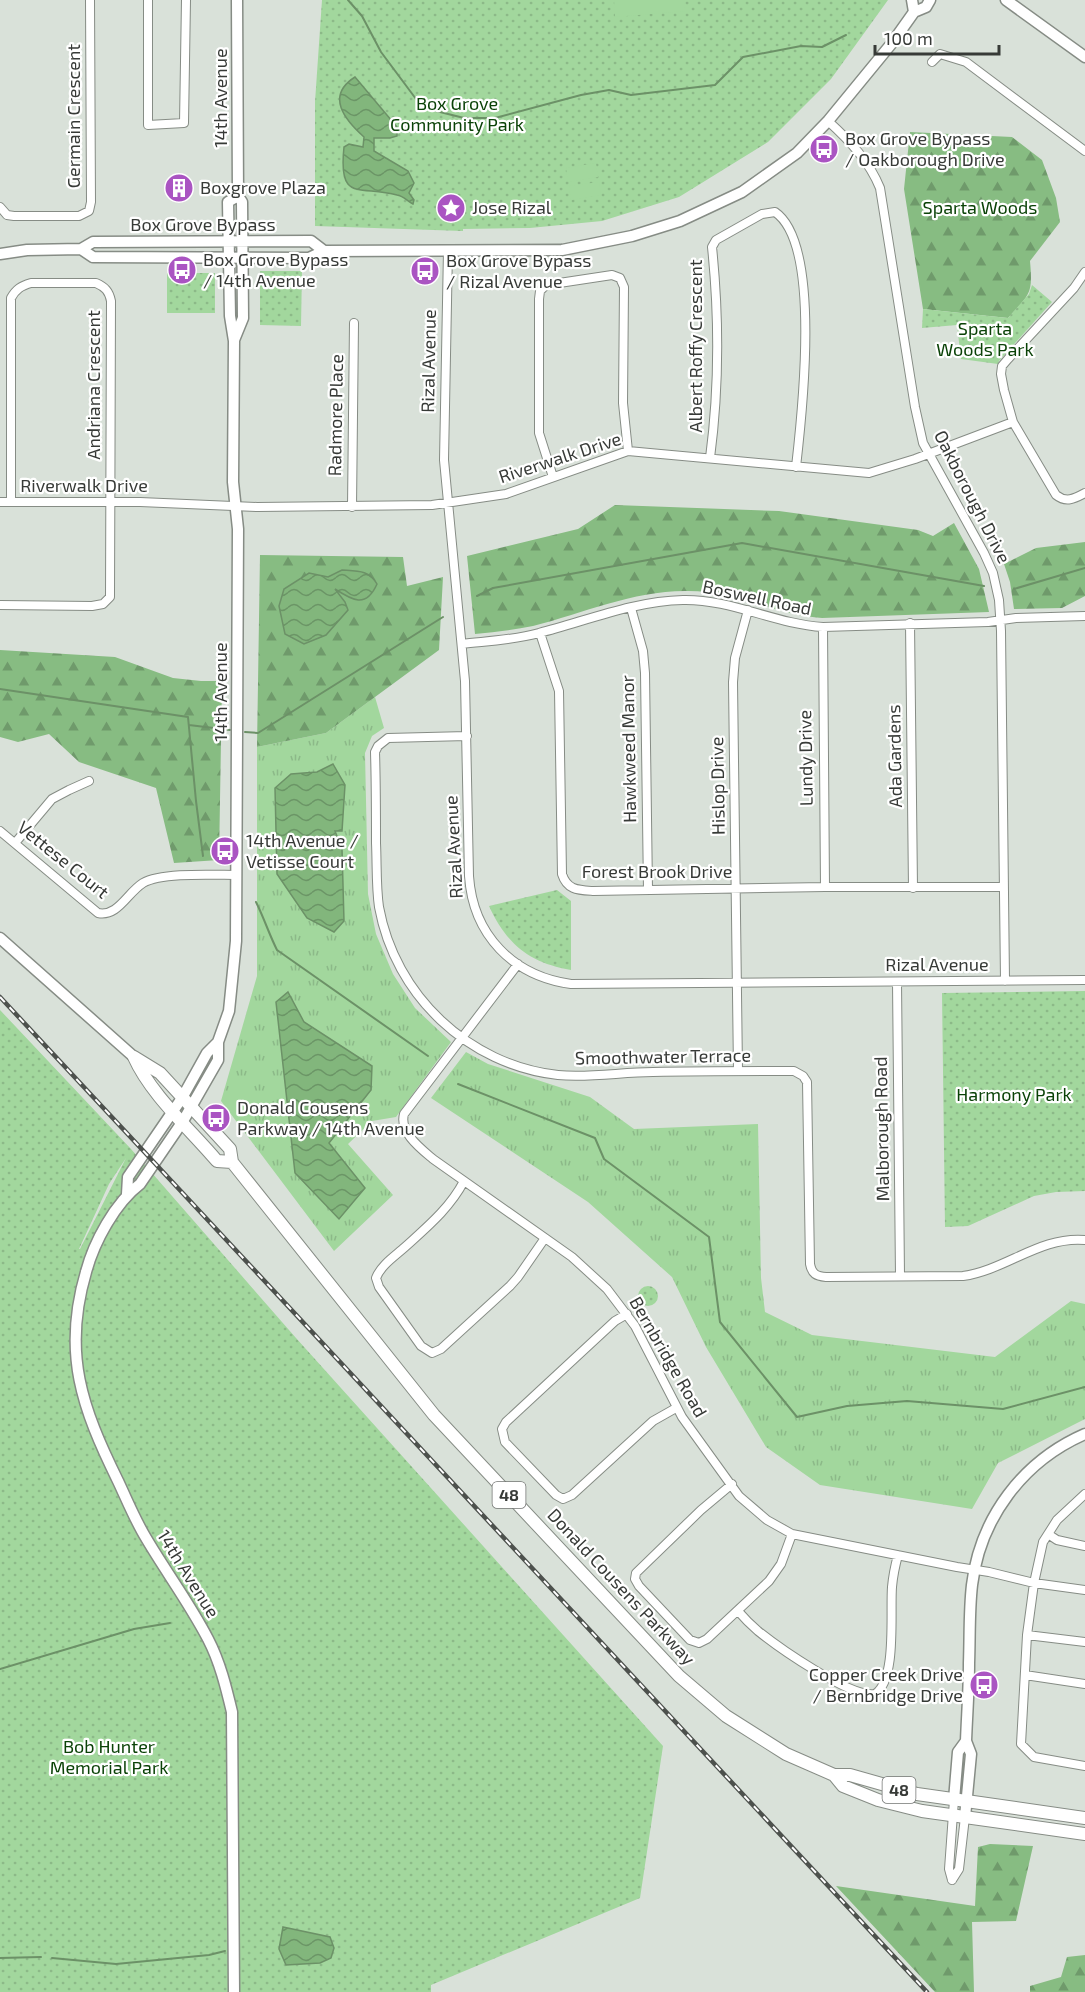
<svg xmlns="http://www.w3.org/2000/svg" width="1085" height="1992" font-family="'Exo 2',sans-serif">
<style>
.grass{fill:url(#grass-tufts)}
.forest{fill:url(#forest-firs)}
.park{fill:url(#park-dots);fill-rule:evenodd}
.pitch{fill:#a2d79d}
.water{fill:url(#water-waves);stroke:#6c9167;stroke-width:1.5}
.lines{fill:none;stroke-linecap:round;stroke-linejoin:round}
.stream{stroke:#6c9167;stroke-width:2}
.street-casing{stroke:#868c85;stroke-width:10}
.secondary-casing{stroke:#868c85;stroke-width:13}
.primary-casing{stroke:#868c85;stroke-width:14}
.street{stroke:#fff;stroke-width:8}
.secondary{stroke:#fff;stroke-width:10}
.primary{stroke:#fff;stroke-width:12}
.rail-casing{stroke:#4d514d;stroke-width:4.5}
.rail{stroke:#fff;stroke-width:2;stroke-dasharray:7;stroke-linecap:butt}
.labels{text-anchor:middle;stroke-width:4.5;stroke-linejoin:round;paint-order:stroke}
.shield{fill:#fff;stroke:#737573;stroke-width:1.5}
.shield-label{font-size:16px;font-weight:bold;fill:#373a37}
.street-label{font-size:18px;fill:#373a37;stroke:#fff}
.park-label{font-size:18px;fill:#0a4207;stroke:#fff}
.poi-label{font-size:18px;fill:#373a37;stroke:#fff;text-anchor:start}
</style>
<defs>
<pattern id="grass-tufts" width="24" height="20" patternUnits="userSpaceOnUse" patternTransform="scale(1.5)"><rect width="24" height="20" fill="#a2d79d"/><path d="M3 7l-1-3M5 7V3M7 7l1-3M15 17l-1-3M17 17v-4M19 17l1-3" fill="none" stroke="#8cb988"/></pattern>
<pattern id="forest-firs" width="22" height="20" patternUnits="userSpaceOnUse" patternTransform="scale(1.5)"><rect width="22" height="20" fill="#87bc82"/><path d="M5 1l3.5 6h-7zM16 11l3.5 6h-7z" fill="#6f9a6b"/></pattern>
<pattern id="park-dots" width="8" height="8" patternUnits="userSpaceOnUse" patternTransform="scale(1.5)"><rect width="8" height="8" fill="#a2d79d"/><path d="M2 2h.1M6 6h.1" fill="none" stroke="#8cb988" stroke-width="1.8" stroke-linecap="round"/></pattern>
<pattern id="water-waves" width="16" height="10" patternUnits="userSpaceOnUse" patternTransform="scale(1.5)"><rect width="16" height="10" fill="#82b67c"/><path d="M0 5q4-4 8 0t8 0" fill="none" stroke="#6b9566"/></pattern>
</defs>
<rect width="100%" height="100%" fill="#d9e1d9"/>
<path class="grass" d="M375 697 384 728 372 736 365 753 368 894 376 934 393 974 415 1008 451 1042 396 1117 372 1121 348 1144 393 1195 334 1251 221 1101 257 976V747L326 733Z
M466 1052 488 1064 590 1097 634 1129 758 1124 761 1278 765 1312 812 1335 995 1357 1071 1301 1085 1304V1419L998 1463 972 1509 820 1485 766 1447 706 1347 672 1277 588 1202 431 1098Z"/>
<path class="forest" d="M910 132 1012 137 1042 160 1056 198 1060 222 1030 261C1033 295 1030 293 1008 318L923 309 904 189Z
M615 505 779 511 918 530 933 536 954 523 979 569 989 612 822 618C777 615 735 591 688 591 635 590 584 613 533 626 514 630 494 632 475 634L467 556 578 529Z
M1085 542V596L1062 608 1014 609 1010 582 1004 564 1036 548Z
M260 555 403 557 407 586 443 577 439 650 326 733 257 747Z
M0 650 115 657 173 678 201 681H222L219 860 174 863 156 788 79 762 49 734 18 742 0 737Z
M990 1844 1033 1846 1016 1921 972 1922 974 1992H935L836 1886 975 1906 978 1847Z
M1085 1955V1992H1030V1986L1061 1977 1067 1957Z"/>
<path class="park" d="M322 0H888L831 79 768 142 679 197 602 221 530 228 463 229V231L315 226V102Z
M260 271H302L301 326 260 325Z
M167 273H215V313H167Z
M1032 285 1052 302 999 361 998 364 961 359 957 325 922 328 923 309 1008 318 1029 294Z
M557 890 571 901V970C530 963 507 945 489 906Z
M1085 991V1191L1056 1192 1034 1196 968 1226 945 1227 942 993Z
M0 1010 131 1149 296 1338 663 1746 640 1898 431 1985V1992H0ZM126 1158 80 1249H79L109 1184Z
M638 1296a10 10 0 1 1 20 0a10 10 0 1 1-20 0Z"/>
<path class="pitch" d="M614 0H684L685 11 615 17Z
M596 163 598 177 568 182 566 168Z
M599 182 601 195 571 200 569 186Z"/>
<path class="water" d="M355 77 397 127V136L390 138H374V151L408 171 414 183 409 193 414 200 413 204C407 201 404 196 397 195 359 185 338 203 344 147L349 144 363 147 364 137C345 120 325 96 355 77Z
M342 570C358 571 369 570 377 584 366 609 352 600 335 589L345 602 348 610 326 635 304 644 285 634 279 606 284 589 309 573 328 577Z
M333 764 345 785 342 831H335L342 849 344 921 334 932 307 918 277 874 275 788 291 774 317 772Z
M288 992 304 1022 372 1066 371 1090 329 1143 365 1188 339 1219 295 1173 276 1002Z
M283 1927 330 1937 334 1948 331 1958 320 1963 286 1965 279 1949Z"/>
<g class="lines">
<path class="stream" d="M348 0 362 16 381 52 419 103 436 111 464 118H495L581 95 609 90 631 95 715 85 743 57 801 46 822 47 846 35
M1014 589 1085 568
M477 596 493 588 742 543 984 586
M0 689 188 717 196 801 203 856
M189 725 230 730
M245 732 258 733 443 617
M256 902C264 918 269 934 277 950L428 1056
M458 1084 595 1138 604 1159 709 1237 720 1322 797 1417 847 1406 907 1401 1003 1409 1085 1387
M0 1669 134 1629 170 1623
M0 1958 41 1957
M52 1958 116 1964 209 1955 225 1951"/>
<g class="street-casing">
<path id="street" d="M148 0V125L184 123 186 0
M932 62 940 54 966 62 1085 151
M828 121C850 141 869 161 880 188L915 407 923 443 984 553 993 573 999 600 1001 631 1005 981
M0 207 7 215 14 216H79L89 211 91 202 90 0
M448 250 444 460 465 681 469 876C473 935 513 976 571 984L1085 980
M1085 272 1074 288 1008 359 1002 366 1001 374 1004 390 1013 422 1056 495C1066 503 1074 499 1085 493
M710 458C719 390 719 315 712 247L716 240 762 214 775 212C822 244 802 415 796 467
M553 477 539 433V299L540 291 546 285 612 275 620 278 624 287 623 403 628 451
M0 502H140L257 507 432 505 506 494 628 451 869 473 915 459 1013 422
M352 507 354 323
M0 605 92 606 103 604 110 597 111 301C109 291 105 287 96 283H31C21 286 16 289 11 298V502
M631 608 643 651 645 673 648 890
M910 623 913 888
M823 627 825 887
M540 633 559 691 562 874C567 890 578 890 593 891L825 887H1004
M462 644C488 641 514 640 539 633 586 621 634 601 683 600 731 599 775 624 823 627L988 622 1016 618 1085 616
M467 736 388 738 378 746 375 752C376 783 376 813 376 843 377 864 376 886 379 907 395 995 468 1065 558 1075 590 1078 622 1072 653 1072 700 1071 747 1071 794 1071L803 1076 807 1082 810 1264C812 1274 816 1276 826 1277L963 1276C1006 1270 1040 1236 1085 1240
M0 831 98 913C118 917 127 893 143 883 162 872 214 875 237 875
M15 843 52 799 69 790 89 781
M518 964 404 1114C399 1132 420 1148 433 1159L572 1257 607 1289 635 1326 682 1417 739 1496 767 1520 792 1534 957 1567 989 1572 1034 1583 1085 1590
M897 982 900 1276
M738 1071 733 682 735 658 748 610
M464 1181C450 1208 427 1227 405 1247 395 1256 381 1265 376 1278L379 1287 421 1346 432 1353 441 1349 510 1286 518 1277 545 1238
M627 1314 615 1321 506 1422 502 1429 505 1442 556 1495 563 1499 572 1495 653 1421 676 1408
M732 1484 701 1510 636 1573 635 1579 639 1586 690 1640 699 1643 707 1639 769 1581 781 1564 792 1534
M1085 1494 1057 1520 1043 1542 1034 1583 1027 1635 1021 1744 1034 1757 1085 1766
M1048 1534 1057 1540 1085 1546
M738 1611C744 1618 751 1625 758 1631 778 1647 850 1698 875 1694 897 1680 890 1613 892 1587 893 1576 895 1566 898 1555
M1027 1635 1085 1642
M1025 1675 1085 1684
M952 1880 949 1869 954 1800
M952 1880 959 1869 965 1817"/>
</g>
<g class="secondary-casing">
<path id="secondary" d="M912 0 914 12
M1006 0 1085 57
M81 249 93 257 309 258 324 251 562 250 632 236 680 221 742 192 797 153 828 121 892 43 914 12 926 7 930 0
M0 254 27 250 81 249 93 242 311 241 324 251
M234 340 243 318 242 202 238 196 237 0
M0 938 134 1057
M127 1194 128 1177 182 1098 207 1053 218 1042
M954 1800 958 1752 966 1741
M965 1817 971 1754 966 1741C967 1715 969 1689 969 1663 970 1637 969 1611 972 1585 980 1518 1023 1461 1085 1434
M234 1992 232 1712C226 1687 220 1662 208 1639 190 1604 166 1572 146 1538 135 1520 127 1500 118 1481 82 1408 62 1353 86 1272 94 1242 115 1203 140 1184L183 1121 218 1060V1042L229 1011 236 941 238 529 233 482 234 341 230 316 228 202 238 196"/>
</g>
<g class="primary-casing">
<path id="primary" d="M134 1057 160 1073 230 1149 232 1162 434 1415 679 1676 726 1716 786 1754 834 1775H850L917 1794 1085 1818
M134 1057C151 1095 190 1129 217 1161L232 1162
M834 1775 843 1786 878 1800 922 1811 1085 1834"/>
</g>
<use href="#street" class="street"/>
<use href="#secondary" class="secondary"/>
<use href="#primary" class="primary"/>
<g class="rail-casing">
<path id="rail" d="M0 997 927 1992"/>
</g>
<use href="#rail" class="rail"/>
</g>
<defs>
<g id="bus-disc" transform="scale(1.5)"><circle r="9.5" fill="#aa54c2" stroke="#fff"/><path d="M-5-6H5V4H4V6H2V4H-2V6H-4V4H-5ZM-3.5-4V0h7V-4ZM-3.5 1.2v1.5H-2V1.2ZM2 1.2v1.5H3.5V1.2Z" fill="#fff"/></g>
<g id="building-disc" transform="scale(1.5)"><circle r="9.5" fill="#aa54c2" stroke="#fff"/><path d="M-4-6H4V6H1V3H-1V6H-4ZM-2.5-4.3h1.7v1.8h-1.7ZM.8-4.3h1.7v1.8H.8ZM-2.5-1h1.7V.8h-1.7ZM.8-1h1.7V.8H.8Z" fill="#fff"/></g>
<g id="sight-disc" transform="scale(1.5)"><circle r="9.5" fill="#aa54c2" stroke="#fff"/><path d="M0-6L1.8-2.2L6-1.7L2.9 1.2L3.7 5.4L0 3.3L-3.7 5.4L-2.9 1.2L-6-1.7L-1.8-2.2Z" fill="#fff"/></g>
</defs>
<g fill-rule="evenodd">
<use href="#bus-disc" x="824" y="149"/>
<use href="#building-disc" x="179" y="188"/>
<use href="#sight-disc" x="451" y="208"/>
<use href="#bus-disc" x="182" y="270"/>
<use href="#bus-disc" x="425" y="271"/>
<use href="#bus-disc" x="225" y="851"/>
<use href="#bus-disc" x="216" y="1118"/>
<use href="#bus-disc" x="984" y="1685"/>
</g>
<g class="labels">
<g class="shield">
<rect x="492.5" y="1482" width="33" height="26" rx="4.5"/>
<rect x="882.5" y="1777" width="33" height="26" rx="4.5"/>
</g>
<g class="shield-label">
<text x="509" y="1501">48</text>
<text x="899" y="1796">48</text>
</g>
<g class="street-label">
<text transform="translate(221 98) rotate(-90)" y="6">14th Avenue</text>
<text transform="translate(74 116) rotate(-90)" y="6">Germain Crescent</text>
<text x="203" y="231">Box Grove Bypass</text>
<text transform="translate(696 346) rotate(-90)" y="6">Albert Roffy Crescent</text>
<text transform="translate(429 361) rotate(-89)" y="6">Rizal Avenue</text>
<text transform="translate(94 385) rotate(-90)" y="6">Andriana Crescent</text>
<text transform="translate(336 415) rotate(-89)" y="6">Radmore Place</text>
<text transform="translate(560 458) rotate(-18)" y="6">Riverwalk Drive</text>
<text x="84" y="492">Riverwalk Drive</text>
<text transform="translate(972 497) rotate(63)" y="6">Oakborough Drive</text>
<text transform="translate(757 598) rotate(12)" y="6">Boswell Road</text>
<text transform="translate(221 692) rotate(-90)" y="6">14th Avenue</text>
<text transform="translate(629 749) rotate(-91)" y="6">Hawkweed Manor</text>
<text transform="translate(895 756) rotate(-91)" y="6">Ada Gardens</text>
<text transform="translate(806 758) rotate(-91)" y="6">Lundy Drive</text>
<text transform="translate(718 786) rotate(-91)" y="6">Hislop Drive</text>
<text transform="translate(454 847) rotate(-93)" y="6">Rizal Avenue</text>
<text transform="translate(63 860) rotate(39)" y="6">Vettese Court</text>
<text x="657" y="878">Forest Brook Drive</text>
<text x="937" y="971">Rizal Avenue</text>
<text transform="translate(663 1057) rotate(-1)" y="6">Smoothwater Terrace</text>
<text transform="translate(882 1129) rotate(-91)" y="6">Malborough Road</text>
<text transform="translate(668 1357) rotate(60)" y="6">Bernbridge Road</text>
<text transform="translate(188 1574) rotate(58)" y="6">14th Avenue</text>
<text transform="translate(621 1587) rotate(47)" y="6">Donald Cousens Parkway</text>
</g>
<g class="park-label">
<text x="457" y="110">Box Grove<tspan x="457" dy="21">Community Park</tspan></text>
<text x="980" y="214">Sparta Woods</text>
<text x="985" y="335">Sparta<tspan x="985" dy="21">Woods Park</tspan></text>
<text x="1014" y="1101">Harmony Park</text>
<text x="109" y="1753">Bob Hunter<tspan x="109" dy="21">Memorial Park</tspan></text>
</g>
<g class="poi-label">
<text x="845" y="145">Box Grove Bypass<tspan x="845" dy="21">/ Oakborough Drive</tspan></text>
<text x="200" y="194">Boxgrove Plaza</text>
<text x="472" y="214">Jose Rizal</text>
<text x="203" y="266">Box Grove Bypass<tspan x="203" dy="21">/ 14th Avenue</tspan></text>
<text x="446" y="267">Box Grove Bypass<tspan x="446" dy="21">/ Rizal Avenue</tspan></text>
<text x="246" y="847">14th Avenue /<tspan x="246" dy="21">Vetisse Court</tspan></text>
<text x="237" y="1114">Donald Cousens<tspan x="237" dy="21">Parkway / 14th Avenue</tspan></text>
<text x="963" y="1681" text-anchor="end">Copper Creek Drive<tspan x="963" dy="21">/ Bernbridge Drive</tspan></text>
</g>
</g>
<path d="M875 45v9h124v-9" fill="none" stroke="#373a37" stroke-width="3"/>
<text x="884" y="45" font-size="18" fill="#373a37" stroke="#ffffff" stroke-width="4.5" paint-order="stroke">100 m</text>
</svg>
